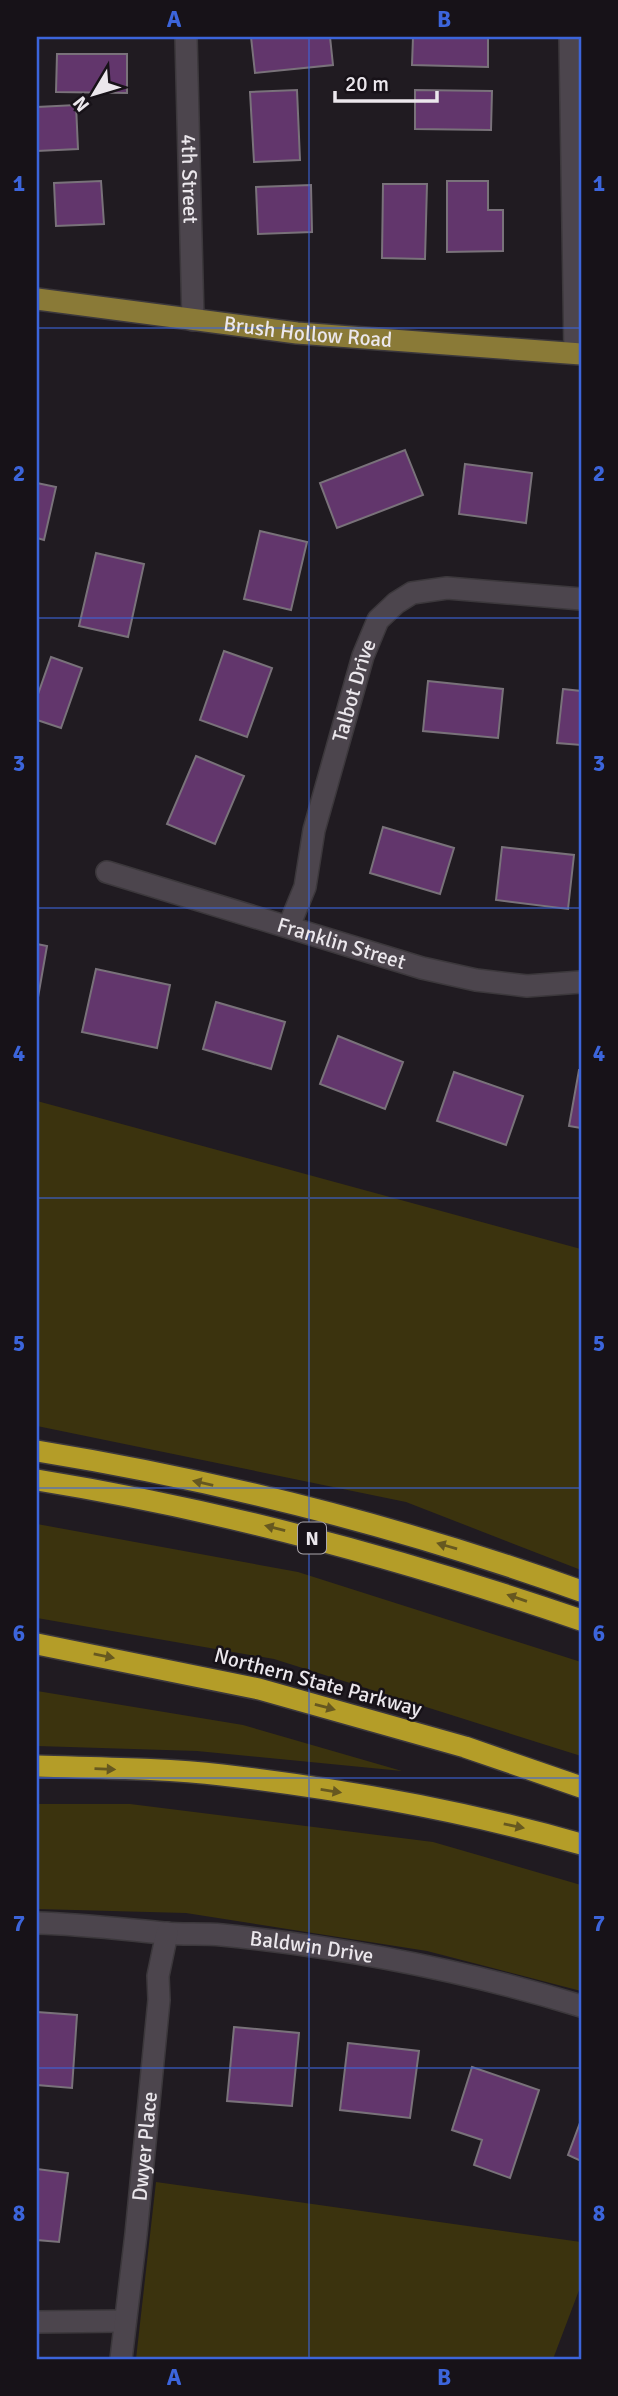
<svg xmlns="http://www.w3.org/2000/svg" width="618" height="2396" font-family="Signika,sans-serif">
<style>
.green{fill:#3b330e}
.building{fill:#62366c;stroke:#79727a;stroke-width:2}
.lines{fill:none;stroke-linecap:round;stroke-linejoin:round}
.minor-casing{stroke:#3c383c;stroke-width:24}
.major-casing{stroke:#3c383c;stroke-width:24}
.highway-casing{stroke:#3c383c;stroke-width:24}
.minor{stroke:#4c454d;stroke-width:21}
.major{stroke:#8a7a37;stroke-width:21}
.highway{stroke:#b49d28;stroke-width:21}
.oneway{fill:#665820}
.grid{fill:none;stroke:#3c65db;stroke-width:2;stroke-opacity:0.55}
.labels{text-anchor:middle;stroke-width:5;stroke-linejoin:round;paint-order:stroke}
.shield{fill:#171218;stroke:#aba7ac;stroke-width:2}
.shield-label{font-size:19px;font-weight:bold;fill:#ebe7ec}
.street-label{font-size:21px;fill:#ebe7ec;stroke:#171218}
.neatline{fill:none;stroke:#3c65db;stroke-width:2.5}
.grid-label{font-size:23px;text-anchor:middle;font-weight:bold;fill:#3c65db}
</style>
<rect width="100%" height="100%" fill="#201b21"/>
<path class="green" d="M37 1101 581 1249V1570L406 1502 37 1426Z
M37 1524 298 1572 581 1662V1756L274 1659 37 1618Z
M37 1691 243 1725 402 1771 197 1751 37 1746Z
M37 1804H130L433 1842 581 1885V1991L427 1951 186 1913 37 1909Z
M156 2182 581 2242V2285L553 2359H136Z"/>
<path class="building" d="M251 37H330L333 65 255 73Z
M413 37H488V67L412 65Z
M57 54H127V93L56 92Z
M297 90 300 160 254 162 250 92Z
M415 90 492 91 491 130 415 129Z
M76 105 78 149 37 151V107Z
M101 181 104 224 56 226 54 183Z
M447 181H488V210H503V251L447 252Z
M383 184H427L425 259 382 258Z
M311 185 312 232 258 234 256 187Z
M405 450 423 495 337 528 320 483Z
M465 464 532 473 526 523 459 514Z
M37 483 56 487 44 540 37 538Z
M260 531 307 542 291 610 244 599Z
M96 553 144 564 128 637 79 626Z
M224 651 272 668 247 737 200 720Z
M51 657 82 668 61 728 37 720V697Z
M428 681 503 689 498 738 423 731Z
M563 689 581 691V745L557 743Z
M196 756 244 776 215 844 167 824Z
M383 827 454 848 440 894 370 873Z
M502 847 574 855 568 909 496 900Z
M37 944 47 946 37 1003Z
M96 969 170 985 157 1048 82 1032Z
M216 1002 285 1022 271 1069 203 1049Z
M338 1036 403 1062 385 1109 320 1084Z
M579 1070H581V1128L569 1126Z
M454 1072 523 1096 506 1145 437 1121Z
M37 2012 77 2015 72 2088 37 2085Z
M234 2027 299 2033 292 2106 227 2101Z
M348 2043 419 2051 410 2118 340 2110Z
M472 2067 539 2090 510 2178 474 2165 482 2140 452 2130Z
M581 2120V2161L568 2155Z
M37 2169 68 2173 59 2242 37 2240Z"/>
<g class="lines">
<g class="minor-casing">
<g id="minor">
<path id="s1" d="M186 37 193 320"/>
<path d="M570 37 575 353"/>
<path id="s2" d="M107 872 422 968 476 980 527 986 581 982"/>
<path id="s3" d="M289 926 305 887 314 830 363 656 378 620 396 603 412 593 447 588 581 599"/>
<path id="s4" d="M37 1923C80 1924 121 1929 164 1933 183 1935 203 1933 222 1935 341 1947 467 1971 581 2006"/>
<path d="M37 2322 124 2321"/>
<path id="s5" d="M121 2359 136 2234 159 2000 158 1976 167 1933"/>
</g>
</g>
<g class="major-casing">
<g id="major">
<path id="s6" d="M37 299 297 333 581 354"/>
</g>
</g>
<g class="highway-casing">
<path id="highway" d="M37 1451C222 1481 405 1528 581 1591
M37 1480C223 1510 403 1559 581 1620
M37 1644 259 1689 465 1747 581 1787
M37 1766C98 1768 161 1768 222 1775 342 1789 465 1811 581 1844"/>
</g>
<use href="#minor" class="minor"/>
<use href="#major" class="major"/>
<use href="#highway" class="highway"/>
</g>
<defs><path id="oneway-solid" d="M-6-.8H1V-3.2L6.5 0L1 3.2V.8H-6Z" transform="scale(1.75)"/></defs>
<g class="oneway">
<use href="#oneway-solid" transform="translate(203 1483) rotate(-167)"/>
<use href="#oneway-solid" transform="translate(275 1528) rotate(-166)"/>
<use href="#oneway-solid" transform="translate(447 1546) rotate(-164)"/>
<use href="#oneway-solid" transform="translate(517 1598) rotate(-161)"/>
<use href="#oneway-solid" transform="translate(104 1656) rotate(11)"/>
<use href="#oneway-solid" transform="translate(325 1707) rotate(15)"/>
<use href="#oneway-solid" transform="translate(105 1769) rotate(2)"/>
<use href="#oneway-solid" transform="translate(331 1791) rotate(9)"/>
<use href="#oneway-solid" transform="translate(514 1826) rotate(12)"/>
</g>
<path class="grid" d="M309 37V2359M37 328H581M37 618H581M37 908H581M37 1198H581M37 1488H581M37 1778H581M37 2068H581"/>
<g class="labels">
<rect class="shield" x="298" y="1522.5" width="28" height="31" rx="5"/>
<g class="shield-label">
<text x="312" y="1545">N</text>
</g>
<g class="street-label">
<text dy="7" stroke="none"><textPath href="#s1" startOffset="142">4th Street</textPath></text>
<text dy="7" stroke="none"><textPath href="#s6" startOffset="273">Brush Hollow Road</textPath></text>
<text dy="7" stroke="none"><textPath href="#s3" startOffset="245">Talbot Drive</textPath></text>
<text dy="7" stroke="none"><textPath href="#s2" startOffset="245">Franklin Street</textPath></text>
<text transform="translate(318 1682) rotate(15)" y="7">Northern State Parkway</text>
<text dy="7" stroke="none"><textPath href="#s4" startOffset="276">Baldwin Drive</textPath></text>
<text dy="7" stroke="none"><textPath href="#s5" startOffset="214">Dwyer Place</textPath></text>
</g>
</g>
<rect width="618" height="2396" fill="none" stroke="#171218" stroke-width="77"/>
<g transform="translate(94 94) rotate(232)" stroke="#171218" stroke-width="5" paint-order="stroke">
<path d="M0-5L12 26L0 18L-12 26Z" fill="#ebe7ec"/>
<text y="-10" font-size="19" font-weight="bold" text-anchor="middle" fill="#ebe7ec">N</text>
</g>
<path d="M335 91v10h102v-10" fill="none" stroke="#ebe7ec" stroke-width="3.5"/>
<text x="345" y="91" font-size="21" fill="#ebe7ec" stroke="#171218" stroke-width="5" paint-order="stroke">20 m</text>
<rect x="38" y="38" width="542" height="2320" class="neatline"/>
<g class="grid-label">
<text x="174" y="27">A</text>
<text x="444" y="27">B</text>
<text x="19" y="191">1</text>
<text x="599" y="191">1</text>
<text x="19" y="481">2</text>
<text x="599" y="481">2</text>
<text x="19" y="771">3</text>
<text x="599" y="771">3</text>
<text x="19" y="1061">4</text>
<text x="599" y="1061">4</text>
<text x="19" y="1351">5</text>
<text x="599" y="1351">5</text>
<text x="19" y="1641">6</text>
<text x="599" y="1641">6</text>
<text x="19" y="1931">7</text>
<text x="599" y="1931">7</text>
<text x="19" y="2221">8</text>
<text x="599" y="2221">8</text>
<text x="174" y="2385">A</text>
<text x="444" y="2385">B</text>
</g>
</svg>
